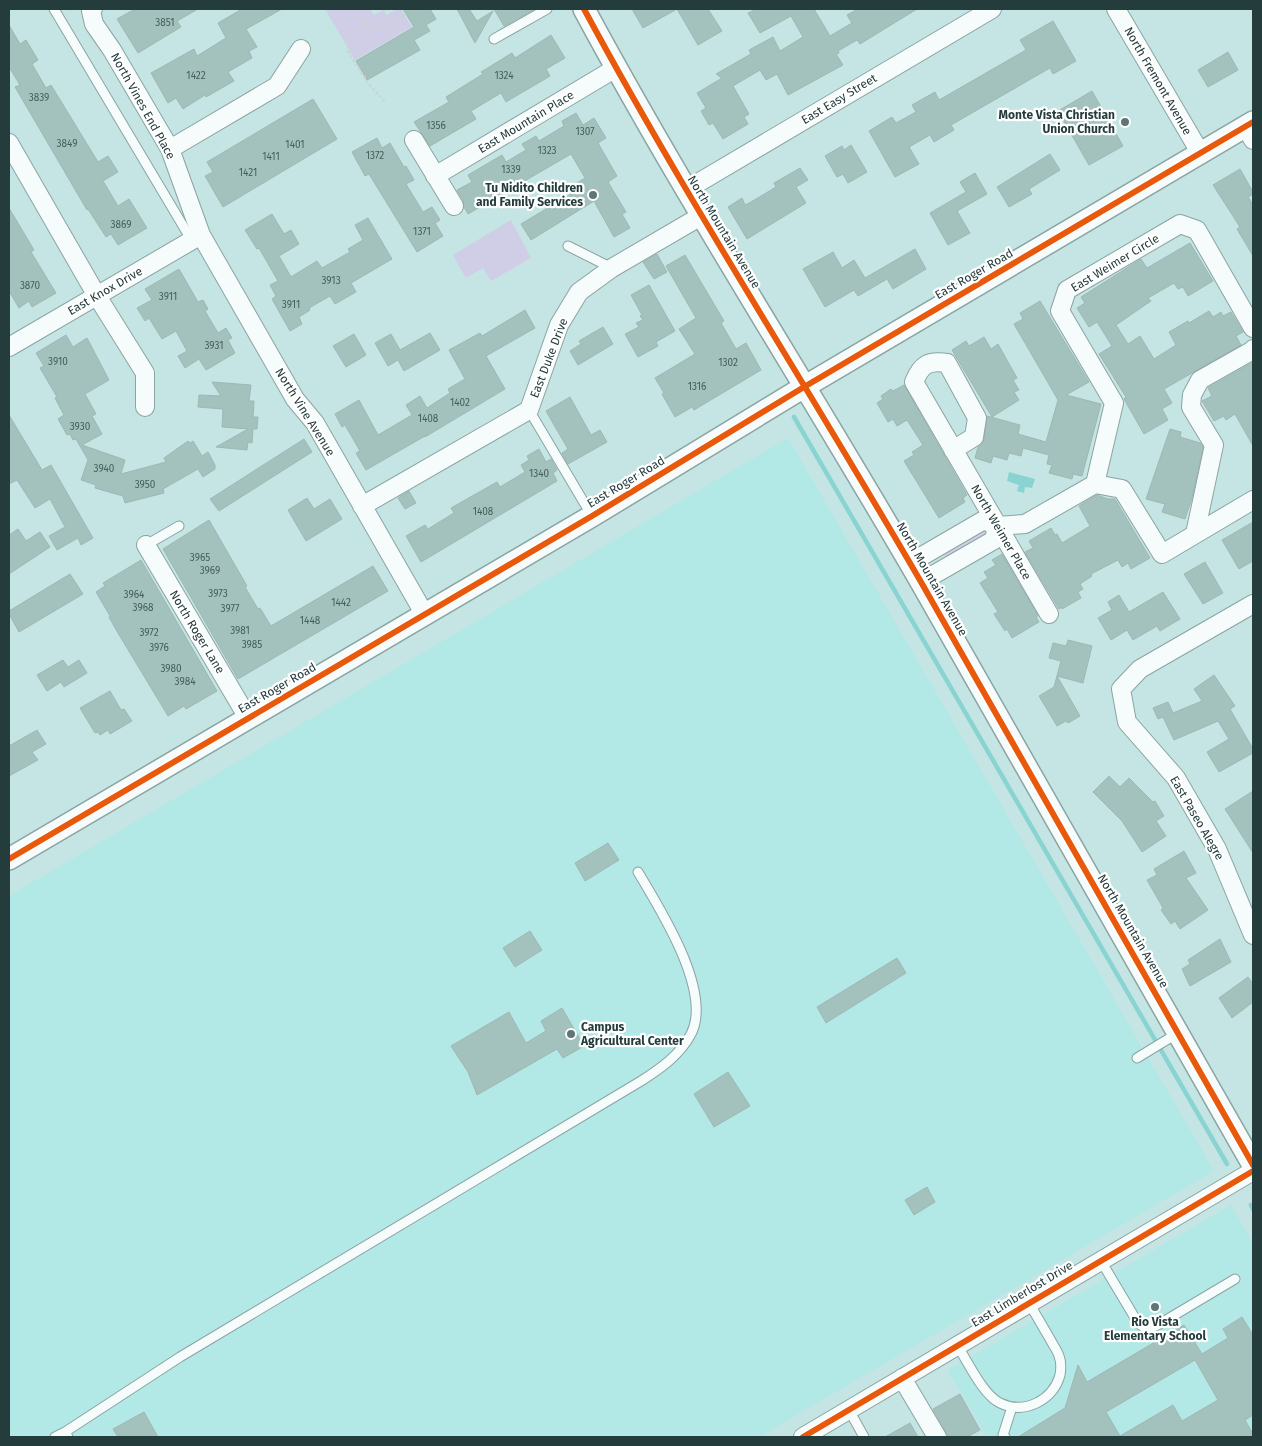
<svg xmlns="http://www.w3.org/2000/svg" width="1262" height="1446" font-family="'Fira Sans',sans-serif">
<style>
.built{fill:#b2e8e5}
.green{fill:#d0cee7}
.water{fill:#89d4d2}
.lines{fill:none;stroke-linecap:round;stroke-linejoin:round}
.stream{stroke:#89d4d2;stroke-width:4.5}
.building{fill:#a4c2bd;stroke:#9fb7b4;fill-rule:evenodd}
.service-casing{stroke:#8ba4a3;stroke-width:11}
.minor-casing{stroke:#8ba4a3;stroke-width:20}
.tertiary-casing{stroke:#8ba4a3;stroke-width:24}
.path{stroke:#cad4d4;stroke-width:2.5;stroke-dasharray:2.5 2.5;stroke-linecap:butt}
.service{stroke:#f6fbfb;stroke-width:9}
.minor{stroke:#f6fbfb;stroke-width:18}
.tertiary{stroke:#f6fbfb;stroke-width:21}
.cycleway-casing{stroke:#fff;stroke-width:9}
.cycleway{stroke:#e8590c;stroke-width:6}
.poi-dot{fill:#5d7776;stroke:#fff;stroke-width:2}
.labels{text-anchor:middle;stroke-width:4.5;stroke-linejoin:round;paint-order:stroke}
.number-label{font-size:10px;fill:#455e5c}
.street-label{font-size:12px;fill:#253c3c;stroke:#fff}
.poi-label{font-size:12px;font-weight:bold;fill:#253c3c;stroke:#fff;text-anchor:end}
</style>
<rect width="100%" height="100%" fill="#c4e5e3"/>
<path class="built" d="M788 438 1214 1171 759 1437H9V896Z
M1231 1205 1253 1244V1437H987L948 1370Z"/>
<path class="green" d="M325 9H370L374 15 384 10 386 15 397 9H401L412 27 355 60Z
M511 220 531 258 491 281 483 268 466 278 453 255Z
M986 527 988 535 948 558 942 553Z"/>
<path class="water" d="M1009 472 1035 479 1032 488 1025 487 1024 493 1017 491 1019 485 1007 481Z"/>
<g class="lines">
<path class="stream" d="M794 417 1227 1164
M1251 1205 1253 1209"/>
</g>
<path class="building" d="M135 9H198L177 21 181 27 138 53 117 19Z
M242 9H282L246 29 257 47 249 51 252 58 228 72 234 81 206 97 205 95 183 109 176 98 168 103 151 73 194 49 197 56 226 38 218 23Z
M403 9H430L436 19 426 25 430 31 414 40 420 50 367 80 356 61 414 27Z
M457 9H469L477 21 493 11 475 43Z
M494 9H535L504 26Z
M632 9H708L722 31 698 45 677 9 643 28Z
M757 9H814L830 36 852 23 847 15 858 9H917L860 44 857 40 838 51 839 53 836 54 843 65 788 95 777 74 766 80 760 70 733 86 749 114 744 117 748 124 723 139 713 123 709 125 701 111 706 108 697 93 722 78 716 74 751 54 749 50 773 37 780 51 803 37 791 16 760 33 748 13Z
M1053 21 1076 61 1053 74 1050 68 951 125 954 130 934 142 930 135 909 147 919 164 895 177 869 131 892 117 896 123 916 112 912 105 935 92 939 100 1026 50 1020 40Z
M9 25 20 44 26 40 38 60 32 64 46 88 51 85 98 162 108 156 118 172 103 181 118 206 129 199 147 228 118 245 111 234 106 237 88 209 87 210 15 87 20 85 9 67Z
M551 35 565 58 546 69 550 76 506 102 501 93 471 111 476 119 430 146 414 122 449 102 446 97 483 74 481 72 512 53 515 58Z
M1228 52 1238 70 1208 87 1198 70Z
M1092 91 1123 146 1089 165 1058 111Z
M313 99 337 139 223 207 205 176 213 172 207 162Z
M576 113 583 125 594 118 606 138 598 143 617 176 608 182 626 212 622 214 630 228 614 237 594 201 531 240 521 224 571 194 567 189 585 178 571 154 468 214 464 207 463 200 457 190 472 182 468 175 502 155 506 162 526 150 522 144 536 136 539 141 564 126 562 121Z
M377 138 382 148 390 143 404 167 406 166 414 180 406 184 423 212 432 207 440 220 435 223 443 236 417 252 369 174 365 176 352 152Z
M851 145 867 172 848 183 843 174 837 177 825 156 842 146 844 150Z
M1050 154 1060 170 1029 189 1032 194 1009 207 997 187Z
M800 168 808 180 796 187 806 203 747 239 728 207 742 198 745 205 751 202 776 187 774 183Z
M1240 169 1253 192V194L1248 197 1253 205V256L1237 229 1240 227 1213 185Z
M975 173 987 194 957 211 970 233 948 245 930 213 966 192 960 182Z
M9 208 34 250 31 252 56 293 32 307 29 301 19 308 9 291Z
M272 214 284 234 291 230 299 244 279 256 291 277 317 261 322 268 350 252 348 249 363 240 355 225 368 218 392 259 351 283 356 292 335 304 330 296 309 308 310 310 299 317 302 324 290 331 272 299 276 296 270 285 278 281 259 248 257 249 245 230Z
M1190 243 1213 281 1188 296 1183 287 1178 289 1174 283 1148 298 1151 301 1116 325 1128 344 1140 336 1154 359 1176 345 1169 332 1188 321 1189 323 1209 311 1213 317 1221 312 1223 316 1231 312 1243 332 1236 336 1241 345 1164 389 1172 403 1162 409 1168 420 1144 434 1124 399 1126 397 1099 354 1112 346 1097 322 1089 327 1077 308 1085 303 1081 297 1141 259 1147 268Z
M915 249 926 269 893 289 887 279 858 296 854 290 825 307 803 269 833 252 842 268 854 260 865 278Z
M657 254 667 272 654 279 643 262Z
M685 255 724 321 721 323 736 349 746 343 761 370 694 410 692 407 675 417 662 394 664 393 655 378 695 354 679 329 696 318 666 266Z
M179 269 198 302 203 300 208 309 205 311 218 333 226 328 232 338 228 340 235 353 206 370 199 359 185 368 178 356 187 351 176 331 162 339 149 318 145 321 137 308 152 300 145 289Z
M649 285 675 331 656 342 658 346 638 357 625 334 639 327 636 323 643 320 640 316 642 315 631 295Z
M1040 301 1089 382 1066 395 1101 404 1082 476 1073 474 1072 479 1049 473 1052 465 1047 464 1049 455 1023 448 1021 456 1009 453 1007 460 993 456 991 463 975 458 978 447 983 443 984 439 987 416 1020 425 1018 434 1046 442 1058 400 1014 324 1023 319 1020 313Z
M525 310 535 328 486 356 505 389 425 437V436L366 470 356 453 360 451 345 425 342 427 335 414 359 400 378 435 412 415 406 405 420 396 427 408 450 393 448 389 465 379 449 350 480 333 482 336Z
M603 327 613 344 578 365 570 351 581 344 579 341Z
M430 333 440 350 404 371 398 360 388 366 375 343 391 334 400 350Z
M354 334 366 355 346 367 333 346Z
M66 335 73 347 87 338 109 380 85 394 96 414 92 416 102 434 82 445 125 460 121 474 166 462 164 458 188 441 190 443 193 441 202 456 208 452 215 465V469L203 477 198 469 163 489 164 493 125 503 123 496 95 488 96 485 81 480 88 460 76 439 73 440 70 434 67 435 58 419 64 415 55 398 57 397 40 368 44 366 36 353Z
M984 337 991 349 998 344 1017 378 1013 380 1019 390 1014 392 1019 400 992 417 952 350 966 341 969 346Z
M1252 363 1253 366V446L1235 414 1226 420 1224 416 1214 421 1202 401 1212 396 1208 388Z
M212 382 251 385 249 401H254L253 417H258L257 429H253L252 443 248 442 247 450 216 447 248 429 222 427 223 409 198 407 199 395 221 396Z
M904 385 967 495 963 498 965 502 939 518 904 461 914 455 912 452 923 445 907 420 897 426 893 419 888 422 877 403 883 399 881 396 891 389 893 391Z
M570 397 591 435 600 430 607 442 568 464 562 453 568 449 546 411Z
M9 415 42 470 51 465 93 538 81 545 78 538 57 550 49 536 65 527 50 499 35 508 17 480 9 484Z
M1170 429 1181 432 1180 437 1200 443 1203 447 1192 498 1185 519 1162 512 1165 504 1146 499Z
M304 439 312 452 219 511 210 499Z
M539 449 546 462 551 459 557 470 553 473 557 481 421 562 406 536 425 525 428 529 454 513 451 508 497 482 500 487 525 472 521 465 529 460 527 456Z
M409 491 416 503 405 509 398 498Z
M1097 495 1108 499H1115L1150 558 1131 569 1128 563 1122 567 1118 560 1091 574 1092 576 1080 584 1083 589 1078 592 1081 598 1062 609V607L1059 609 1025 552 1033 548 1029 541 1051 528 1055 535 1057 534 1062 543 1090 526 1079 506Z
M307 498 314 509 330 499 342 519 306 541 288 510Z
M209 520 247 586 245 587 258 609 260 608 271 626 373 566 388 591 238 679 163 549Z
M1253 522V561L1239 569 1222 540Z
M18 529 26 541 40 532 50 547 9 574V535Z
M1002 554 1038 616 1036 617 1039 622 1012 638 1007 629 1005 631 994 614 998 612 980 583 988 578 984 572 996 565 992 560Z
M141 560 217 691 186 709 184 706 168 716 115 628 109 617 110 616 96 592 105 586 103 583Z
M1205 562 1223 593 1203 604 1184 574Z
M70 574 83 594 19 632 9 614V611Z
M1163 592 1180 619 1160 631 1157 626 1133 640 1127 630 1111 640 1098 618 1112 610 1108 602 1119 595 1129 612Z
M1068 640 1092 646 1083 683 1057 676 1080 716 1068 723 1066 721 1057 726 1039 696 1054 687 1061 661 1049 658 1053 643 1066 646Z
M63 660 68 667 79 660 87 673 64 687 61 682 47 691 37 675Z
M1214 675 1235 706 1230 709 1253 749V753L1219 772 1207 752 1229 739 1218 721 1174 740 1163 717 1158 719 1153 708 1168 702 1173 713 1202 701 1194 689Z
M110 691 121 710 124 709 132 721 110 734 108 730 100 735 98 732 95 733 80 708Z
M37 730 46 744 32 752 38 760 9 776V746Z
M1109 776 1120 787 1129 778 1153 802 1155 801 1164 816 1156 821 1166 836 1142 852 1122 821 1093 792Z
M1253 791V853L1225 809Z
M608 843 619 860 585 881 575 863Z
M1184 851 1196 873 1186 878 1208 910 1180 929 1175 921 1171 924 1161 910 1163 908 1147 880 1157 875 1154 869Z
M530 931 542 950 515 967 503 948Z
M1220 939 1231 962 1190 986 1182 969 1190 964 1188 960Z
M897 958 906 973 826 1023 817 1007Z
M1248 977 1253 984V1002L1232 1018 1219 998Z
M562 1008 584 1046 563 1058 557 1049 477 1095 468 1072 451 1046 509 1012 526 1043 546 1031 541 1021Z
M728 1072 750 1106 714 1127 694 1094Z
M927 1187 935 1202 914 1215 905 1200Z
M1242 1317 1253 1335V1415L1245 1420 1253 1434V1437H1018L1065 1408 1078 1365 1087 1382 1184 1325 1202 1354 1228 1338 1223 1329ZM1195 1360 1218 1400 1182 1421 1173 1405 1120 1436 1106 1412Z
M960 1394 980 1430 967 1437H948L946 1432 933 1409Z
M144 1412 158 1437H118L113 1429Z
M910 1423 918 1437H885Z"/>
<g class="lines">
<g class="service-casing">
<path id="service" d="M54 9 192 241
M494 39 547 9
M568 246 612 268
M529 410 592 516
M146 545 179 526
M1137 1058 1178 1033
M1101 1261 1138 1323 1146 1329 1156 1326 1235 1279
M957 1345C968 1362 983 1395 1000 1403 1025 1415 1053 1400 1060 1375 1061 1369 1061 1361 1059 1356 1057 1350 1053 1345 1050 1339 1043 1327 1036 1315 1029 1303
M849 1410 864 1437
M65 1432 180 1357 641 1081C660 1069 680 1055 691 1034 713 992 660 909 638 872
M55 1437 65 1432 68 1437
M1005 1437 1003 1435 1012 1407"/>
</g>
<g class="minor-casing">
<path id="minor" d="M93 9 91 11 94 24 112 50 170 149 201 235 295 399 315 423 425 615
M1116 9 1201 154
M1246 127 1253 140
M414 140 454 206
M9 143 97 296 145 373V407
M170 149 277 86 301 49
M435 176 616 68
M686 190 992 9
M9 347 201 235
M953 450 974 437 977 418 947 363C928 360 921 365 914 382L1049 614
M1095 484 1114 403 1060 311 1067 290 1180 224 1197 230 1253 328
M362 506 529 410 559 325 579 292 612 268 701 216
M1195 534 1214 445 1191 407 1192 395 1200 380 1253 350V349
M146 545 248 718
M910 563 984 520 997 526 1025 524 1095 484 1122 489 1162 554 1253 500
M921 582 994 540 997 526
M1253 604 1140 669 1121 689 1127 722 1176 778 1217 849 1253 935
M902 1378 937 1437
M803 1437 1253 1171"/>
</g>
<g class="tertiary-casing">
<path id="tertiary" d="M584 9C689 204 810 390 921 582 1033 775 1141 971 1253 1165
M9 859 592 516 804 387 1253 122"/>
</g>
<path class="path" d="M357 9 366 24 375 28 387 25 406 14
M366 24 349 38 348 52 368 83 386 103"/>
<use href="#service" class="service"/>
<use href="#minor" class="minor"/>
<use href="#tertiary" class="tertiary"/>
<g class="cycleway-casing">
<path id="cycleway" d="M584 9C689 204 810 390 921 582 1033 775 1141 971 1253 1165
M9 859 592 516 804 387 1253 122
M803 1437 1253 1171"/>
</g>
<use href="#cycleway" class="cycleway"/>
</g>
<g class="poi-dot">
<circle cx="1125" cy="122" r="5"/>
<circle cx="593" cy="195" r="5"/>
<circle cx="571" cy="1034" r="5"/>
<circle cx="1155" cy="1307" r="5"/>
</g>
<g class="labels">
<g class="number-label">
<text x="165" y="26">3851</text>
<text x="196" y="79">1422</text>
<text x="504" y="79">1324</text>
<text x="39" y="101">3839</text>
<text x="436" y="129">1356</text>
<text x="585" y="135">1307</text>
<text x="67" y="147">3849</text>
<text x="295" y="148">1401</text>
<text x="547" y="154">1323</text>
<text x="375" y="159">1372</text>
<text x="271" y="160">1411</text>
<text x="511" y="173">1339</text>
<text x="248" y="176">1421</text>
<text x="121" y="228">3869</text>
<text x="422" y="235">1371</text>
<text x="331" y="284">3913</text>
<text x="30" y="289">3870</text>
<text x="168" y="300">3911</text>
<text x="291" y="308">3911</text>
<text x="214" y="349">3931</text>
<text x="58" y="365">3910</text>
<text x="728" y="366">1302</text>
<text x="697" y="390">1316</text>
<text x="460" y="406">1402</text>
<text x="428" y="422">1408</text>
<text x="80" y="430">3930</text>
<text x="104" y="472">3940</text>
<text x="539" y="477">1340</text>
<text x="145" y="488">3950</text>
<text x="483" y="515">1408</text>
<text x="200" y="561">3965</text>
<text x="210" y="574">3969</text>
<text x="218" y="597">3973</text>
<text x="134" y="598">3964</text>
<text x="341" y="606">1442</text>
<text x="143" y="611">3968</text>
<text x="230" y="612">3977</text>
<text x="310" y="624">1448</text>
<text x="240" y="634">3981</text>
<text x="149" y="636">3972</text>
<text x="252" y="648">3985</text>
<text x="159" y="651">3976</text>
<text x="171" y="672">3980</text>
<text x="185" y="685">3984</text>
</g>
<g class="street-label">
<text transform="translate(1158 81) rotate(60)" y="4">North Fremont Avenue</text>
<text transform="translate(839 99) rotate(-31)" y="4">East Easy Street</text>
<text transform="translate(143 106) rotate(61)" y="4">North Vines End Place</text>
<text transform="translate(526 122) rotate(-31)" y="4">East Mountain Place</text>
<text transform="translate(724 232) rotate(59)" y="4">North Mountain Avenue</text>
<text transform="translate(1115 263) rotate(-31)" y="4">East Weimer Circle</text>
<text transform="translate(974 274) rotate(-30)" y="4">East Roger Road</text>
<text transform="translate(105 291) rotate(-30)" y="4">East Knox Drive</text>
<text transform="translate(549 358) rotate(-69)" y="4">East Duke Drive</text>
<text transform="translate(305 412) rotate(58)" y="4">North Vine Avenue</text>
<text transform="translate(626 482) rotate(-31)" y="4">East Roger Road</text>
<text transform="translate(1001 532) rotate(60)" y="4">North Weimer Place</text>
<text transform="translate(932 579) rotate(60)" y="4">North Mountain Avenue</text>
<text transform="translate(197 632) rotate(59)" y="4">North Roger Lane</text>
<text transform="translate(277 688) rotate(-30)" y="4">East Roger Road</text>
<text transform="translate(1197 818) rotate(60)" y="4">East Paseo Alegre</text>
<text transform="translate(1133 931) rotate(60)" y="4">North Mountain Avenue</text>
<text transform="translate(1022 1294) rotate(-31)" y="4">East Limberlost Drive</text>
</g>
<g class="poi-label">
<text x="1115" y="119">Monte Vista Christian<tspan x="1115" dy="14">Union Church</tspan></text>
<text x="583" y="192">Tu Nidito Children<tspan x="583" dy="14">and Family Services</tspan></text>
<text x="581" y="1031" text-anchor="start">Campus<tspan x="581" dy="14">Agricultural Center</tspan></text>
<text x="1155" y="1326" text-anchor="middle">Rio Vista<tspan x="1155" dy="14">Elementary School</tspan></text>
</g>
</g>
<rect width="1262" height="1446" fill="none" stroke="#253c3c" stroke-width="20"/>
</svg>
